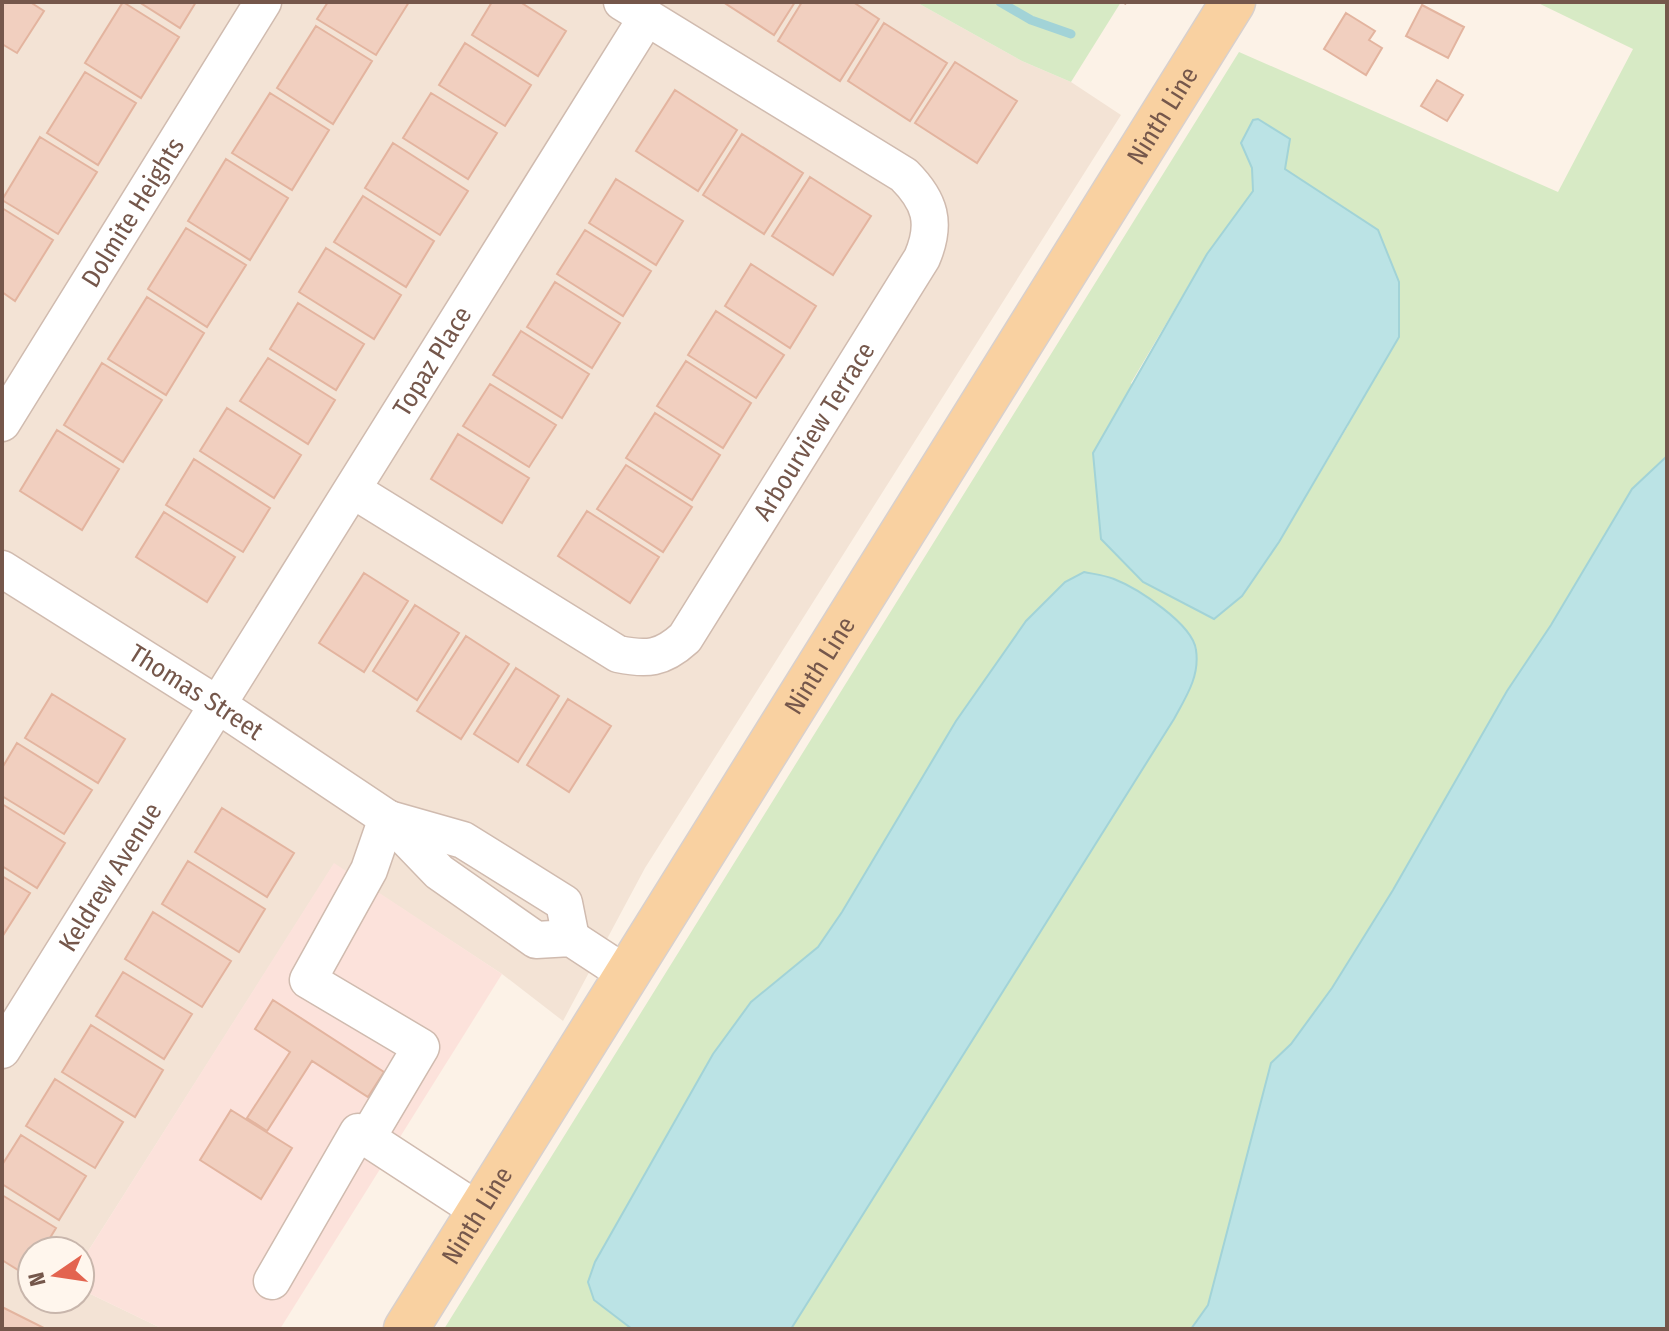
<svg xmlns="http://www.w3.org/2000/svg" width="1669" height="1331" font-family="'Fira Sans Condensed',sans-serif">
<style>
.residential{fill:#f3e3d5}
.commercial{fill:#fce2db}
.green{fill:#d7eac5;fill-rule:evenodd}
.water{fill:#bbe3e5;stroke:#a2d3d7;stroke-width:2}
.lines{fill:none;stroke-linecap:round;stroke-linejoin:round}
.stream{stroke:#a2d3d7;stroke-width:9}
.building{fill:#f1cfbf;stroke:#e3b49f;stroke-width:2}
.minor-casing{stroke:#d0bbaf;stroke-width:39}
.major-casing{stroke:#d8d0cd;stroke-width:47}
.path{stroke:#d6b2a2;stroke-width:5;stroke-dasharray:2 6;stroke-linecap:butt}
.minor{stroke:#fff;stroke-width:36}
.major{stroke:#f9d1a1;stroke-width:44}
.labels{text-anchor:middle;stroke-width:7;stroke-linejoin:round;paint-order:stroke}
.street-label{font-size:26px;fill:#75574b;stroke:#fff6ed}
</style>
<rect width="100%" height="100%" fill="#fcf2e7"/>
<path class="residential" d="M2 2H916L1022 61 1071 82 1121 115 645 868 563 1021 502 974 334 864 80 1264V1251H32V1299H80V1289L163 1329H2Z"/>
<path class="commercial" d="M334 863 502 974 280 1329H163L80 1289V1264Z"/>
<path class="green" d="M916 2H1121L1071 82 1022 61Z
M1536 2H1667V456L1632 489 1551 625 1507 691 1393 890 1332 988 1291 1044 1271 1063 1208 1305 1191 1329H791L1174 719 956 721 842 912 818 947 751 1002 713 1054 595 1262 588 1282 594 1300 632 1329H444L1239 52 1558 192 1633 49ZM1253 121 1285 169 1378 231 1348 426 1279 542 1242 596 1131 383 1207 254 1253 191 1252 168 1242 143Z"/>
<path class="water" d="M1258 119 1290 139 1285 169 1378 230 1399 282V337L1279 542 1242 596 1214 619 1143 582 1101 539 1093 453 1207 254 1253 191 1252 168 1241 143 1253 120Z
M1667 456V1329H1191L1208 1305 1271 1063 1291 1044 1332 988 1393 890 1507 691 1551 625 1632 489Z
M1084 572C1093 574 1104 575 1114 579 1137 588 1193 624 1196 650 1200 676 1186 697 1174 719L791 1329H632L594 1300 588 1282 595 1262 713 1054 751 1002 818 947 842 912 956 721 1026 621 1065 582Z"/>
<g class="lines">
<path class="stream" d="M1000 2 1031 20 1071 34"/>
</g>
<path class="building" d="M2 2H30L44 11 17 53 2 44Z
M123 2 179 37 141 98 85 63Z
M139 2H196L180 28Z
M328 2H409L376 55 317 19Z
M492 2H520L566 31 538 76 472 35Z
M723 2H795L774 35Z
M802 2H853L879 19 840 81 778 41Z
M1422 5 1464 27 1448 58 1406 36Z
M1346 13 1375 31 1369 40 1382 48 1366 75 1324 49Z
M884 23 947 63 910 121 848 81Z
M316 26 372 61 333 124 277 88Z
M465 43 531 85 505 126 439 85Z
M955 62 1017 101 977 163 915 123Z
M85 72 136 103 98 165 47 133Z
M1437 80 1463 95 1447 121 1421 106Z
M675 90 737 130 698 191 636 151Z
M270 93 329 130 292 190 232 153Z
M431 93 497 133 468 179 403 138Z
M742 134 803 173 764 234 703 195Z
M40 137 97 172 58 234 2 200Z
M393 143 468 191 440 235 365 188Z
M226 159 288 198 250 260 188 221Z
M810 177 871 216 833 275 772 236Z
M616 179 683 221 656 265 589 223Z
M363 196 434 241 406 287 334 242Z
M2 208 53 240 15 301 2 292Z
M186 228 246 265 207 327 148 289Z
M585 230 651 271 623 316 557 274Z
M326 248 401 295 374 339 299 292Z
M751 264 816 306 790 348 725 306Z
M555 282 620 323 592 368 527 327Z
M147 297 204 333 166 395 108 359Z
M298 303 364 344 336 390 270 349Z
M716 311 784 355 756 398 688 355Z
M521 331 589 374 562 418 493 375Z
M268 358 335 400 308 444 240 401Z
M686 361 751 403 723 448 657 406Z
M102 363 162 400 123 462 64 425Z
M490 384 556 425 529 467 463 426Z
M227 408 301 455 274 498 200 451Z
M655 413 720 455 692 500 626 458Z
M57 430 119 469 82 530 20 491Z
M458 434 529 478 502 523 431 479Z
M194 459 270 508 243 552 166 505Z
M626 465 692 507 663 552 597 509Z
M587 511 659 557 630 603 558 556Z
M164 512 235 557 207 602 136 557Z
M364 573 408 601 364 672 319 643Z
M415 605 459 633 417 700 373 671Z
M466 636 509 664 461 739 417 711Z
M516 668 559 696 518 762 474 734Z
M52 694 125 739 98 783 25 738Z
M568 699 611 726 569 792 527 765Z
M17 743 92 790 64 834 2 796V768Z
M2 804 65 843 37 888 2 866Z
M222 808 294 853 267 897 195 852Z
M188 861 265 909 239 952 162 904Z
M2 876 30 893 2 937Z
M153 912 231 961 202 1007 125 959Z
M123 972 192 1014 164 1059 96 1016Z
M273 1000 384 1072 368 1097 312 1061 267 1131 247 1118 290 1052 255 1029Z
M91 1025 163 1070 135 1117 62 1072Z
M55 1079 123 1122 95 1168 26 1126Z
M231 1110 292 1148 261 1199 200 1160Z
M21 1135 86 1176 59 1220 2 1184V1165Z
M2 1195 56 1228 42 1251H32V1266L26 1275 2 1260Z
M2 1307 44 1328 43 1329H2Z"/>
<g class="lines">
<g class="minor-casing">
<g id="minor">
<path id="s1" d="M2 423 263 2"/>
<path id="s2" d="M353 490 618 654C647 660 662 659 685 638L922 258C937 223 930 201 904 175L622 2"/>
<path id="s3" d="M2 569 218 705 387 818 439 872 536 940 571 938 626 974"/>
<path d="M387 818 369 870 308 980 421 1047 367 1138 479 1211"/>
<path d="M389 819 463 840 564 903 571 938"/>
<path id="s4" d="M2 1050 647 17"/>
<path d="M272 1281 358 1132 367 1138"/>
</g>
</g>
<g class="major-casing">
<g id="major">
<path id="s5" d="M406 1329 1233 2"/>
</g>
</g>
<path class="path" d="M1125 2 1132 5"/>
<use href="#minor" class="minor"/>
<use href="#major" class="major"/>
</g>
<g class="labels">
<g class="street-label">
<text dy="9" stroke="none"><textPath href="#s5" startOffset="1430">Ninth Line</textPath></text>
<text dy="9" stroke="none"><textPath href="#s1" startOffset="248">Dolmite Heights</textPath></text>
<text dy="9" stroke="none"><textPath href="#s4" startOffset="812">Topaz Place</textPath></text>
<text dy="9" stroke="none"><textPath href="#s2" startOffset="628">Arbourview Terrace</textPath></text>
<text dy="9" stroke="none"><textPath href="#s5" startOffset="782">Ninth Line</textPath></text>
<text dy="9" stroke="none"><textPath href="#s3" startOffset="230">Thomas Street</textPath></text>
<text dy="9" stroke="none"><textPath href="#s4" startOffset="204">Keldrew Avenue</textPath></text>
<text dy="9" stroke="none"><textPath href="#s5" startOffset="134">Ninth Line</textPath></text>
</g>
</g>
<rect width="1669" height="1331" fill="none" stroke="#75574b" stroke-width="8"/>
<g transform="translate(56 1275) rotate(257)"><circle r="38" fill="#fff6ed" stroke="#c8b6ac" stroke-width="2"/>
<path d="M0-6L14 30L0 20L-14 30Z" fill="#e3644f"/>
<text y="-12" font-size="22" font-weight="bold" text-anchor="middle" fill="#75574b">N</text>
</g>
</svg>
